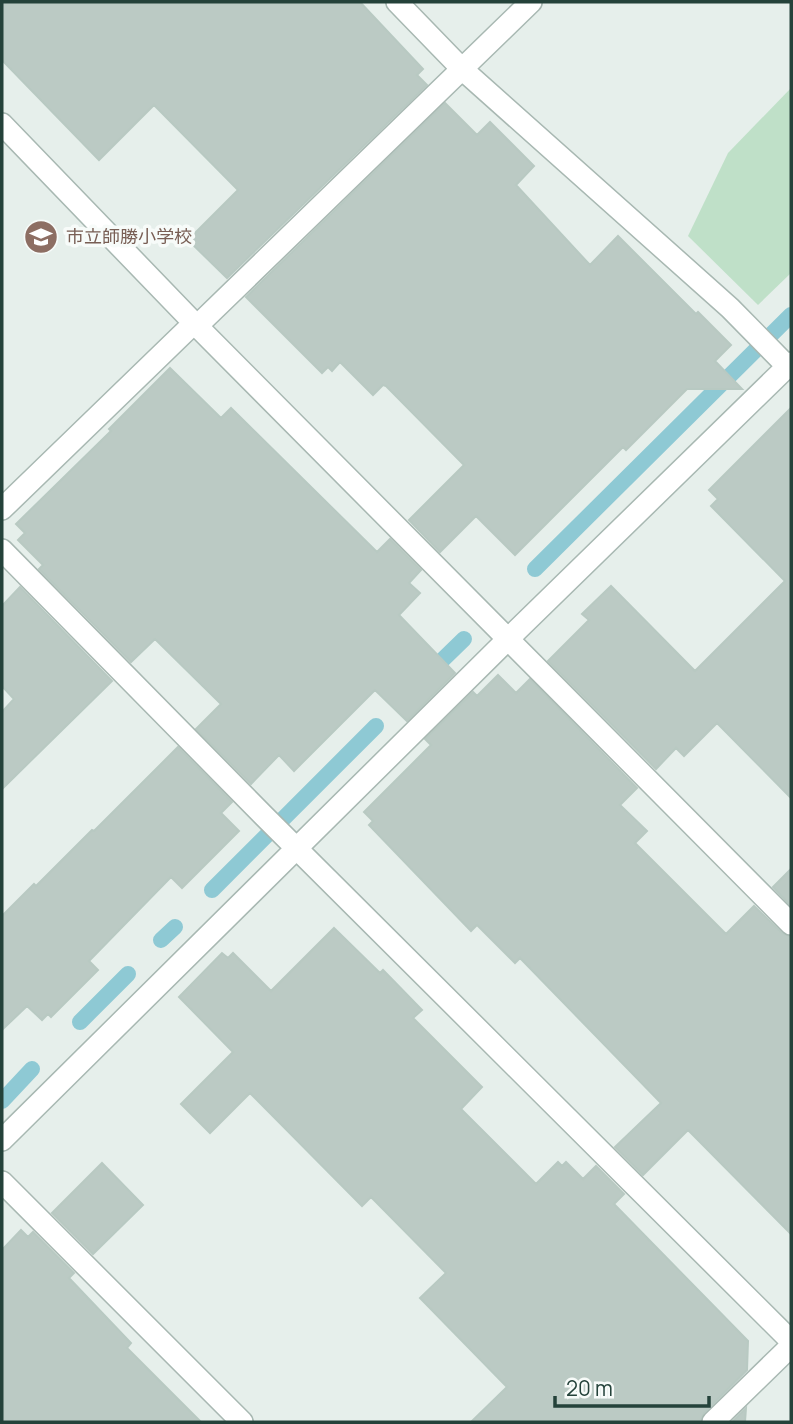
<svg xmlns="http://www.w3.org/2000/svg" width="793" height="1424" font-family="Manrope,'Noto Sans JP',sans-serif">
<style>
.green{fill:#bfe0c8}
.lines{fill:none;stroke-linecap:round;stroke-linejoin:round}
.stream{stroke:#8ec9d4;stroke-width:16}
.building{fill:#bbcac4;stroke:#b8c9c2;stroke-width:2}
.minor-casing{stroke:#a8b8b2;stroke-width:24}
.minor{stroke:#fff;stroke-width:21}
.labels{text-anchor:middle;stroke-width:7;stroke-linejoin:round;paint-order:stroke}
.education-label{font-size:18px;fill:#785e54;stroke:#f7fbf9;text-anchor:start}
</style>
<rect width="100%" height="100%" fill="#e6efeb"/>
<path class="green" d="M791 88V273L758 305 688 236 728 153Z"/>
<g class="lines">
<path class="stream" d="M535 569 791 315
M428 674 464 639
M212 890 376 726
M161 940 175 927
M80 1022 128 974
M2 1101 32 1069"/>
</g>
<path class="building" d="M2 2H360L423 69 417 75 427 85 227 278 188 240 238 190 154 105 99 160 2 60Z
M445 103 477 135 490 122 534 166 516 185 590 265 618 236 696 314 698 312 731 345 715 361 742 389H687L626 450 623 447 515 555 476 516 440 552 409 520 464 465 386 386 383 385 373 395 340 362 332 371 328 367 322 373 246 297Z
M170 368 221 418 231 408 377 552 390 539 421 570 409 583 420 593 399 615 455 673 407 721 375 690 294 771 279 755 251 784 196 729 221 704 155 639 131 662 39 569 43 565 18 540 25 533 16 524 111 431 109 429Z
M791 408V798L717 723 684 756 676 748 656 769 548 661 589 620 582 614 611 586 695 671 785 581 711 506 718 499 709 490Z
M20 587 112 681 2 789V712L14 699 2 686V606Z
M498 675 516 693 530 679 637 788 620 805 647 831 635 843 726 934 754 906 782 933 791 937V1234L688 1130 643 1175 615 1147 661 1103 520 958 515 963 477 925 471 931 369 825 373 821 364 812 431 745 425 739 473 692 477 696Z
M178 747 232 802 221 813 239 831 182 888 171 877 89 961 98 970 51 1017 48 1014 42 1020 27 1006 2 1030V916L34 884 36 886 92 830 94 831Z
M791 869V906L773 887Z
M334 928 380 973 383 970 422 1010 413 1018 482 1087 461 1109 536 1184 558 1162 562 1166 566 1162 583 1179 596 1166 624 1194 614 1204 748 1341 747 1370 704 1413 700 1422H471L507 1387 420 1298 446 1273 371 1197 362 1206 250 1093 210 1133 181 1104 233 1052 179 997 222 953 228 958 233 953 271 991Z
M102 1163 143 1205 93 1254 52 1213Z
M21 1230 28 1237 33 1232 74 1273 69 1278 131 1343 127 1348 201 1422H2V1250Z
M746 1408 745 1422H732Z"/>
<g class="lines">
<g class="minor-casing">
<path id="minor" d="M397 2 462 69 730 308 787 366
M2 124 194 323 791 924
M197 326 531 2
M2 509 194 323
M2 550 264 816 791 1341
M2 1140 508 639 791 363
M2 1182 242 1422
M713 1422 791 1346"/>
</g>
<use href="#minor" class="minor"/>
</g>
<defs>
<g id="school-disc" transform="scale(1.75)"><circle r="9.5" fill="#8d6e63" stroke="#f7fbf9"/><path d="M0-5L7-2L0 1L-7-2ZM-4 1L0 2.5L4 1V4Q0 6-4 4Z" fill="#fff"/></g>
</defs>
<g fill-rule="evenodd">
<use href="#school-disc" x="41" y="237"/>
</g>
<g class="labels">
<g class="education-label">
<text x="66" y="243">市立師勝小学校</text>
</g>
</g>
<rect width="793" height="1424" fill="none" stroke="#24423a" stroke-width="7"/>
<path d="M555 1396v10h154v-10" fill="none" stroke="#24423a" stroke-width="3.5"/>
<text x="566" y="1396" font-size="21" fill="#24423a" stroke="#f7fbf9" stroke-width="5" paint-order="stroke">20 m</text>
</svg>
